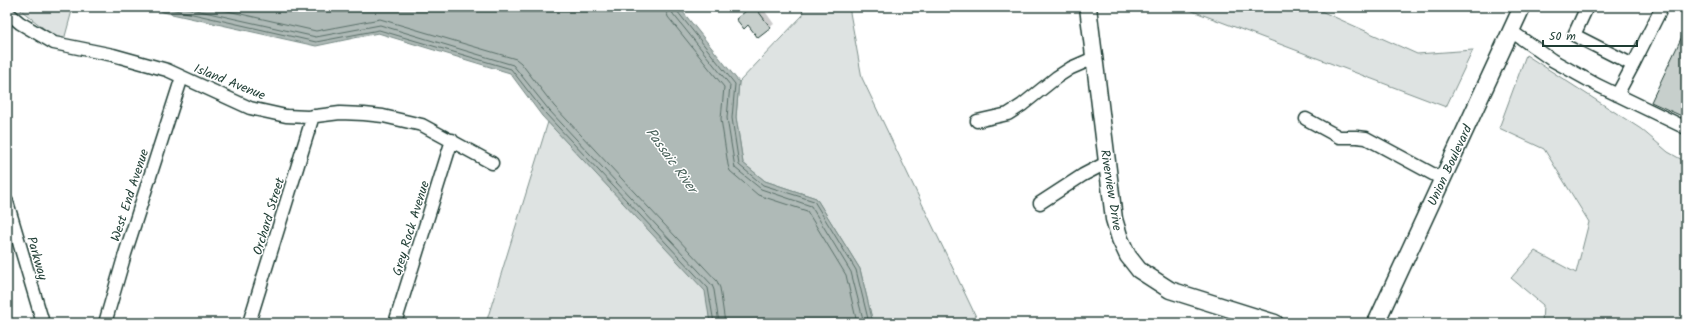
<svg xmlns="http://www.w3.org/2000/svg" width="1693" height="330" font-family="Kalam,sans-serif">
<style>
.green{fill:#dee3e2;stroke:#7e908b}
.water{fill:#afbab7;stroke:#758883}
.shadow{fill:#0003}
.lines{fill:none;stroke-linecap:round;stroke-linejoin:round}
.shore{stroke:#596f68;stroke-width:1}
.building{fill:#c7cfcc;stroke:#1f3d34}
.minor-casing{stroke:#1f3d34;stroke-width:15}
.major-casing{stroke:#1f3d34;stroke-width:19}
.minor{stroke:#fff;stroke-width:12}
.major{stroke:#fff;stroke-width:16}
.labels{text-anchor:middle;stroke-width:3;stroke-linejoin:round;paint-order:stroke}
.street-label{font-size:13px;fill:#1f3d34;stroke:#fff}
.water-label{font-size:14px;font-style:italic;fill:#4a625b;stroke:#fff}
</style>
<rect width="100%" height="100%" fill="#fff"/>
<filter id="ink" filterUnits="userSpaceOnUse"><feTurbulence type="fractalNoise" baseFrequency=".025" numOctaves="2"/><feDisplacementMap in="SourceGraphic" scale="8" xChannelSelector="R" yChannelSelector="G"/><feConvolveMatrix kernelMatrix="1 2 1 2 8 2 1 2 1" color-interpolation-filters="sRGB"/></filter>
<g filter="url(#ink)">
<path class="green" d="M17 7H73L64 40 52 35Z
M802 7H849L862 78 979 323H873L860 269 816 198 765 181 743 163 736 117 739 82 803 15Z
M1182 7H1312L1417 54 1473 50 1446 107Z
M1526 55 1641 129 1668 152 1686 162V323H1542L1543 305 1511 278 1535 251 1576 273 1589 222 1544 149 1499 128Z
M548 122 706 291 710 323H486Z"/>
<path class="water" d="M153 7H679L739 82 736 117 743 163 765 181 816 198 860 269 873 323H710L705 291 542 116 510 73 378 33 316 46 163 12Z"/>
<path class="shadow" d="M751 7H762L774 24 758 37Z"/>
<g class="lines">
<path class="shore" d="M162 7 316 42 379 30 511 69 545 113 708 288 714 323
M182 7 316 37 380 25 513 65 549 110 712 285 714 290 719 323
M210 7 316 31 380 19 516 59 521 63 554 106 717 281 720 288 725 323
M665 7 668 17 724 87 721 119 728 165 730 171 758 195 807 211 846 275 857 323
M671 7 673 14 730 85 727 118 735 168 761 189 811 206 851 272 864 323
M676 7 677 11 735 84 732 118 739 165 763 185 814 201 856 270 869 323"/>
</g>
<path class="building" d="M751 7H755L771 28 758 38 748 25 744 29 736 19Z
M1686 28V118L1651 102Z"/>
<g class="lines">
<g class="minor-casing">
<path id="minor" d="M1587 7 1574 35 1633 65 1662 7
M7 12 20 23 54 43 113 55 167 70 250 108 286 116 308 117 340 113 364 114 383 116 422 125 492 163
M1511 31 1552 60 1597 85 1686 128
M1617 95 1633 65
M1306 119 1339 137H1357L1366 138 1442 179
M977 121 1008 114 1022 105 1057 77 1071 68 1094 58
M7 202 43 323
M1040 203 1083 175 1108 162
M105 323 125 254 182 77
M249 323 313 116
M395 323 452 140"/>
</g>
<g class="major-casing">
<path id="major" d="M1088 7 1114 219 1120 239 1128 256 1139 270 1170 290 1275 323
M1376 323 1522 7"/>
</g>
<use href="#minor" class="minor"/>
<use href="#major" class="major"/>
</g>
</g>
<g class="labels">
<g class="street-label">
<text transform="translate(230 81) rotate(22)" y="5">Island Avenue</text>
<text transform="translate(1449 165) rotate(-65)" y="5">Union Boulevard</text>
<text transform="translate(1112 190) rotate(81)" y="5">Riverview Drive</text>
<text transform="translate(129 195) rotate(-72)" y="5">West End Avenue</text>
<text transform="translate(268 216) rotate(-73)" y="5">Orchard Street</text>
<text transform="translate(410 228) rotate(-73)" y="5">Grey Rock Avenue</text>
<text transform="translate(38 258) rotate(74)" y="5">Parkway</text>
</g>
<g class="water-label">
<text transform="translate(672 160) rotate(54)" y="5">Passaic River</text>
</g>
</g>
<rect width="1693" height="330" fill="none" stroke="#fff" stroke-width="24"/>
<rect x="12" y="12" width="1669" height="306" fill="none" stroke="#1f3d34" stroke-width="1.5" filter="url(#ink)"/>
<path d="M1543 40v6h94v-6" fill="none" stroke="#1f3d34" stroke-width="2"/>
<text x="1549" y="40" font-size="12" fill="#1f3d34" stroke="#ffffff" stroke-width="3" paint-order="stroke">50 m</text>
</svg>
